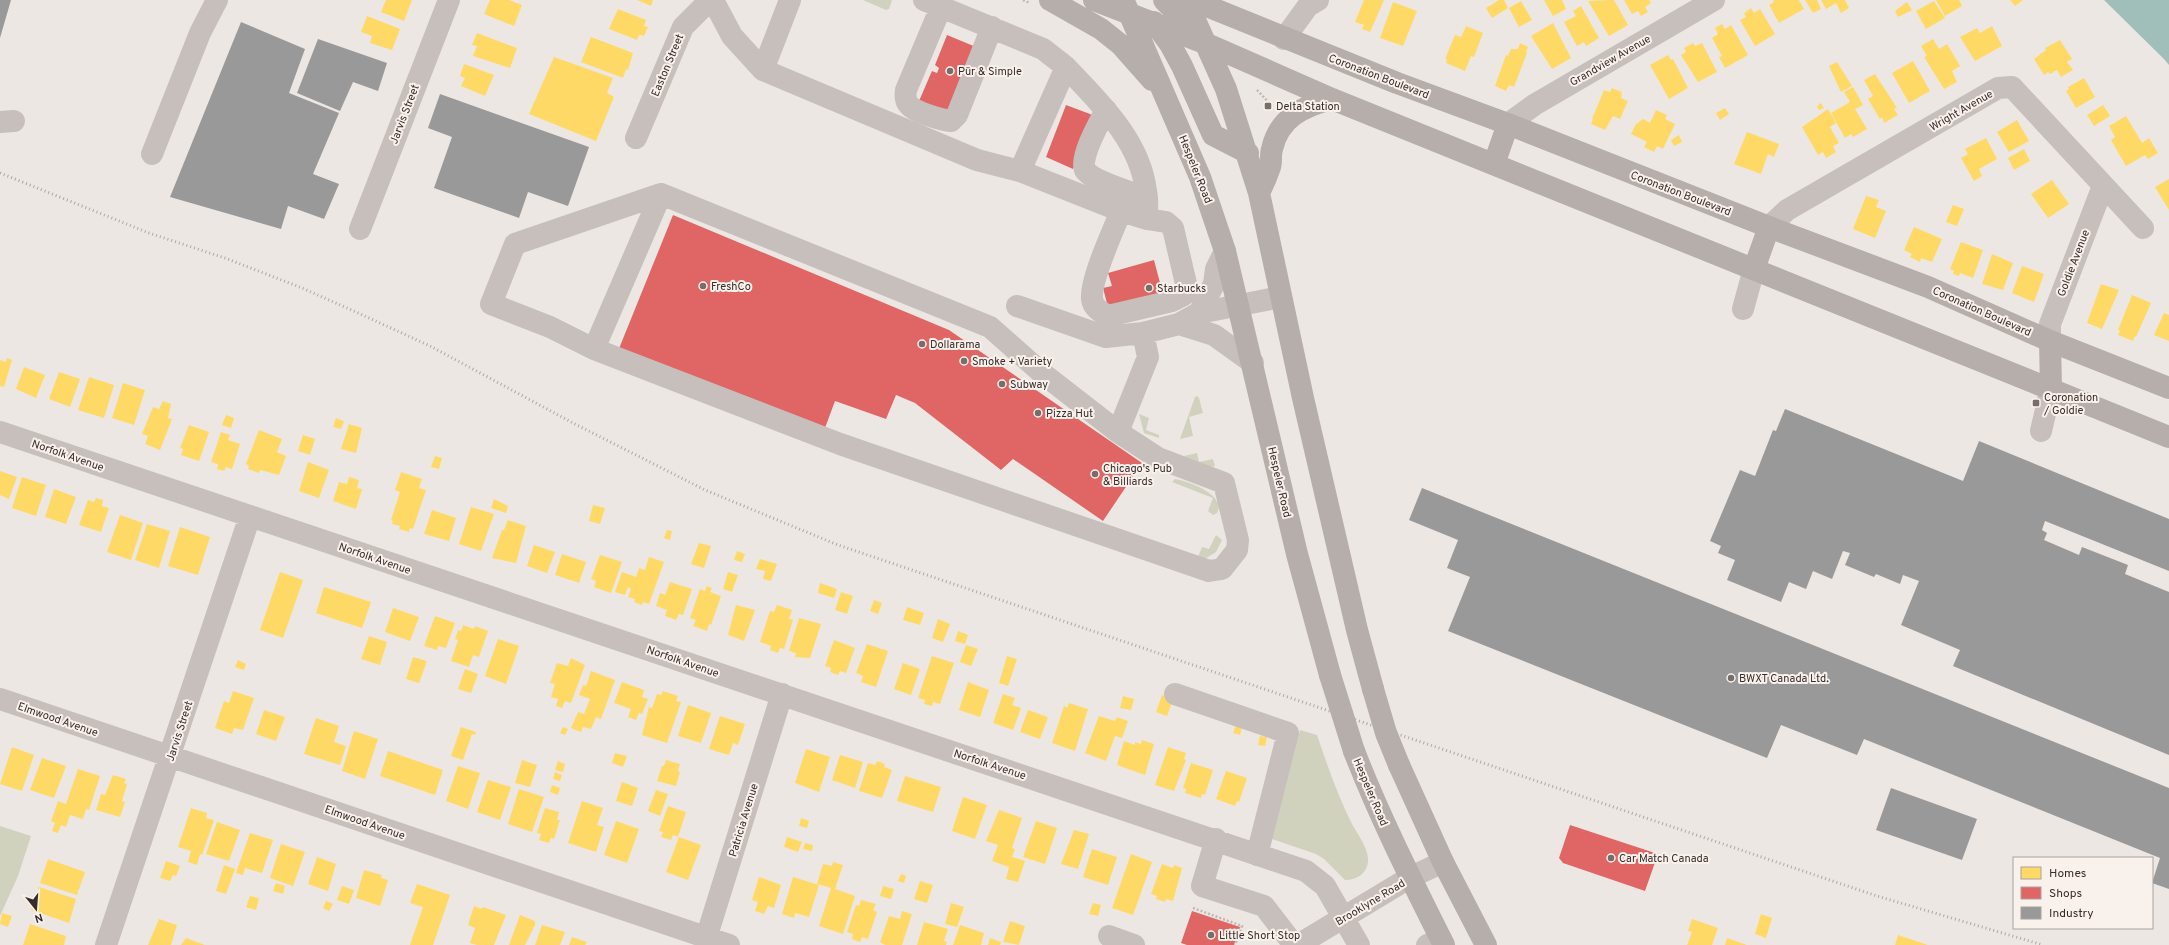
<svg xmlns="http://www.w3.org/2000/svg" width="2169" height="945" font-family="Overpass,sans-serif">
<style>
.green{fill:#d0d2be}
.water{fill:#a0beba}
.homes{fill:#ffd966}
.shops{fill:#e06666}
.industry{fill:#999}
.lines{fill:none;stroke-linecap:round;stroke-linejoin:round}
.path{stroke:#bfb8b4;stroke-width:2.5;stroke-dasharray:2 2;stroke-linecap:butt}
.minor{stroke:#c6bfbc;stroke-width:22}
.major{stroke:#b5aeab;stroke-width:22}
.rail{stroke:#aea8a6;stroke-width:3;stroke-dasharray:1 3;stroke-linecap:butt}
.major-bridge{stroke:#b5aeab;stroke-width:22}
.poi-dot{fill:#776d6b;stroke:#f9f1eb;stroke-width:1.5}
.labels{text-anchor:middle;stroke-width:4;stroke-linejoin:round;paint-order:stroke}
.street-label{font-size:11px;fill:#372c2a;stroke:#f9f1eb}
.poi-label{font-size:11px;fill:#372c2a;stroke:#f9f1eb;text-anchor:start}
</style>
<rect width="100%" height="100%" fill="#ede7e3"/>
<path class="green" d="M863 0H892L889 9 886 10Z
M1197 396 1199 398 1203 413 1189 417 1193 436 1180 439 1195 397Z
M1139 414 1149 418 1146 430 1159 435V438L1144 433Z
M1197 453 1199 462 1213 459 1215 466 1211 467 1184 456Z
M1175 479C1188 481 1227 495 1217 513L1213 515 1208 511 1213 498 1172 482Z
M1216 535 1222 540 1216 552 1205 559 1198 557 1202 547 1209 549Z
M1300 730 1317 735C1327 764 1337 794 1351 822 1356 832 1367 846 1368 858 1369 872 1358 880 1345 880L1324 859 1316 854 1272 839Z
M0 826 31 836 18 876 0 916Z"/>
<path class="water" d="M2104 0H2169V65L2164 59Z"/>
<path class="homes" d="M386 0H412L404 21 381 12Z
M490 0H509L522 5 514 26 484 14Z
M637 0H653L651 6Z
M1364 0H1384L1370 32 1362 29 1364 25 1355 22Z
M1499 0H1504L1508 8 1492 18 1486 8Z
M1544 0H1562L1566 9 1553 16Z
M1610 0H1614L1628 25 1609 36 1588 1Z
M1624 0H1649L1651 3 1645 7 1648 12 1641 16 1638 11 1632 14Z
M1773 0H1799L1804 9 1779 23 1769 5 1774 2Z
M1805 0H1817L1821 9 1813 13Z
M1821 0H1845L1849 8 1841 13 1836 3 1826 9Z
M1936 0H1959L1962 6 1945 16Z
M2010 0H2023L2015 6Z
M1521 1 1532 20 1519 27 1509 8Z
M1934 1 1945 18 1926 29 1916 11Z
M1393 2 1417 11 1403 46 1380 38Z
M1907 2 1912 10 1898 17 1895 11Z
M1581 6 1599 38 1586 46 1584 42 1577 46 1564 22 1576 16 1573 11Z
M1751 8 1754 13 1760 9 1775 34 1755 46 1740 20 1746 17 1744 13Z
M618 9 646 20 644 26 648 27 644 36 639 35 637 40 609 29Z
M367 16 400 29 392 50 370 43 372 36 361 32Z
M1553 23 1571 58 1552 69 1531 36Z
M1722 24 1725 29 1731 25 1748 55 1725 68 1719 57 1722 56 1712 38 1718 34 1715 28Z
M1466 26 1483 33 1474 57 1471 56 1465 71 1446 63 1447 59H1445L1455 35 1461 37Z
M1992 26 2002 46 1975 61 1960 37 1977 28 1980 33Z
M477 33 517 48 510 68 473 56 477 46 472 45Z
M591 37 633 53 628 70 626 69 623 78 581 62Z
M1933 39 1939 49 1947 44 1960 66 1952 71 1957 82 1944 89 1924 57 1927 56 1921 46Z
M2060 40 2072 59 2067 62 2073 70 2061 77 2057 70 2050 74 2048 72 2044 75 2034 59 2046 50 2045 48Z
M1520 43 1528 47 1526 52 1527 53 1514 87 1509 85 1506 91 1495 86 1506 55 1508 56 1511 49H1518Z
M1693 43 1695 46 1702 43 1717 72 1698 82 1681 55 1686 52 1684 48Z
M1668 55 1671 60 1673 59 1688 88 1669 99 1650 65Z
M554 57 613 78 607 93 614 97 596 141 529 114Z
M1913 61 1930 91 1909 103 1892 73Z
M1837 62 1852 86 1841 92 1829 66Z
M464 64 494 75 485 96 461 86 465 78 460 76Z
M1875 74 1897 108 1894 109 1898 115 1884 123 1882 117 1880 119 1868 99 1873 96 1864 80Z
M2084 78 2095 97 2076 108 2066 91 2069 89 2068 87Z
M1853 87 1863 105 1855 109 1867 129 1853 137 1851 134 1845 138 1831 113 1850 102 1844 92Z
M1612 88 1622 92 1621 98 1628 101 1620 119 1613 116 1605 130 1591 124 1593 119H1592L1604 90 1610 92Z
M1821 103 1824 108 1819 110 1817 106Z
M2103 105 2110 116 2094 126 2087 115Z
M1725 108 1729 114 1720 120 1716 113Z
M1828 109 1836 123 1830 127 1839 143 1833 146 1836 152 1826 158 1823 152 1818 155 1802 127Z
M1656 110 1667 115 1665 119 1675 124 1663 149 1657 146 1654 152 1644 147 1647 142 1631 134 1636 124 1643 119 1650 123Z
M2126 116 2142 143 2149 138 2158 153 2148 159 2145 155 2126 166 2111 140 2115 137 2109 126Z
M2017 120 2029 141 2009 152 1997 132Z
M1747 132 1779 144 1774 157 1768 154 1761 174 1734 164Z
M1679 135 1682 142 1674 146 1671 140Z
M1986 138 1997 159 1979 169 1982 176 1974 181 1961 158 1968 154 1965 149Z
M2024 149 2030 161 2014 170 2008 158Z
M2169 179V210L2155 187Z
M2052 180 2069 204 2048 218 2031 194Z
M1866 196 1879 200 1876 207 1886 211 1875 238 1853 229Z
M1953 205 1964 209 1957 226 1946 222Z
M1914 227 1942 239 1932 262 1921 258 1920 262 1910 257 1912 254 1904 250Z
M1961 242 1983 250 1973 278 1960 273 1959 276 1953 274 1954 271 1950 269Z
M1992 254 2013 263 2003 290 1982 284Z
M2022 266 2044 274 2034 302 2012 293Z
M2101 284 2119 290 2102 329 2087 323Z
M2132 295 2151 303 2136 337 2135 336 2133 341 2118 335 2120 331 2118 330Z
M2164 313 2169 315V341L2154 335Z
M7 358 12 360 4 387 0 386V360L6 362Z
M24 367 45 375 36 398 16 389Z
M59 372 80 379 70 407 49 399Z
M89 377 114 385 104 418 78 410Z
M123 383 145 390 134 425 112 418Z
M163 401 171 404 168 418 172 419 160 450 145 444 148 436 142 434 153 407 159 409Z
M226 415 234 418 231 428 222 425Z
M336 418 344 421 341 429 333 427Z
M349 424 362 428 356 453 341 449Z
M189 425 209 432 199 461 181 455 183 449 180 448Z
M259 430 282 439 277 452 286 456 279 475 260 470 259 473 248 469 249 466 246 464Z
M221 432 230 435 228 440 240 444 232 469 226 467 224 471 217 469 218 464 211 462Z
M303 435 315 439 310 455 298 451Z
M435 456 442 458 439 469 431 467Z
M308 462 329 470 319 498 299 491Z
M0 471 17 477 9 499 0 495Z
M401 472 422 479 419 488 426 490 413 529 410 528 409 532 399 529 400 526 392 524 393 521 391 520 400 492 395 490Z
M22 477 46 485 36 516 12 508Z
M349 477 359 480 357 488 362 489 356 509 333 501 339 482 347 484Z
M54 489 76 497 66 524 45 517Z
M96 498 103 500 102 506 109 508 101 532 79 525 88 500 94 502Z
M494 499 508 506 506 513 491 508Z
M593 505 605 508 600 524 589 521Z
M471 507 494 514 481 551 459 544Z
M432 510 456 518 449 541 424 534Z
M120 515 143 523 131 560 107 552Z
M508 520 526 526 516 563 492 558 502 530H504Z
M147 524 170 531 159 568 135 560Z
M180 527 210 537 198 575 168 566Z
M667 530 672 531 670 540 664 538Z
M699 543 711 546 704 568 691 564Z
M534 545 555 552 547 573 527 566Z
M737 551 745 554 742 562 734 560Z
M562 554 586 562 579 583 555 575Z
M600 555 622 562 611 593 594 587 596 581 591 579Z
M649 557 664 562 649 604 643 602 642 605 634 602 635 599 628 597 631 589 628 587 625 595 615 592 622 572 636 577 639 568 645 570Z
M760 559 777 564 771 581 763 579 765 571 756 569Z
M280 572 303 580 283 638 260 630Z
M728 572 738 575 732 592 723 589Z
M670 582 692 589 683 615 679 614 676 620 665 616 667 610 656 606 660 593 665 595Z
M820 583 837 589 834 598 818 593Z
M707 586 712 588 710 592 721 596 711 625 709 624 707 631 693 626 696 620 690 618 700 589 705 591Z
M324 587 371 602 362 628 316 613Z
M841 592 853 596 847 614 835 610Z
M874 600 882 603 878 614 870 611Z
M736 605 755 610 744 641 728 635Z
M777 605 792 610 789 619 793 620 784 649 780 648 778 653 770 650 771 646 760 642 770 611 774 612Z
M907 607 924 613 920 625 903 620Z
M393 608 419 617 410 641 385 632Z
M435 616 455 623 446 648 438 646 437 650 424 646Z
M799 618 821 624 810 658 795 657 796 653 789 651Z
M938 619 950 624 943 642 932 638Z
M463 625 474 629 475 626 488 631 479 657 473 655 469 667 451 661 458 640 455 639 458 630 461 631Z
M958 631 968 635 965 644 955 641Z
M369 636 387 642 380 665 361 659Z
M498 639 519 646 506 684 485 676Z
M834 640 855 648 846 673 840 671 838 675 830 672 831 668 825 666Z
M867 644 888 651 876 687 861 682 863 676 856 673Z
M966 645 978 649 971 666 960 662Z
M932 656 954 663 940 704 933 702 932 706 924 704 925 700 918 698Z
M1007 656 1017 659 1008 686 999 683Z
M413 657 427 661 419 683 406 679Z
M571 658 585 665 571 703 565 701 562 708 556 706 558 699 551 697 555 684 550 683 557 663 568 666Z
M238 660 246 664 244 670 235 667Z
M903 663 920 669 911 695 894 689Z
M465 669 478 674 471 693 458 689Z
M591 671 615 680 601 719 596 717 591 729 583 727 581 732 571 728 578 712 584 714 590 699 579 695 583 685 586 686Z
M622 682 644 690 642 697 648 699 642 714 639 713 636 720 628 717 631 709 614 703Z
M968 682 989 690 980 717 959 710Z
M233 691 254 698 243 730 234 728 232 734 215 728 224 701 229 703Z
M663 691 678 696 676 701 681 702 667 743 642 735 649 707 652 708 657 694 661 695Z
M1003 694 1015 698 1012 705 1021 708 1013 730 993 723Z
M1162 695 1173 699 1167 716 1156 712Z
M1123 696 1134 699 1131 710 1120 708Z
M1069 703 1088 709 1075 751 1052 743 1064 706 1067 708Z
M688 705 711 713 701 743 678 736Z
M264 710 285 717 276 741 256 734Z
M1028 710 1048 717 1040 739 1020 732Z
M720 716 745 724 738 745 733 743 729 755 709 749Z
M1099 716 1115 721 1117 717 1128 721 1122 738 1115 736 1106 761 1085 753Z
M316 718 339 726 334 742 346 746 340 765 304 754Z
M1236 725 1242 727 1240 735 1233 733Z
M461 727 476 732 475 735 472 734 463 760 451 756Z
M563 727 568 729 565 735 560 733Z
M354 731 378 739 365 779 342 771Z
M1260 736 1267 737 1265 746 1258 745Z
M1142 740 1154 744 1145 775 1117 765 1124 741 1135 745V742L1141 744Z
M12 747 34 755 22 791 0 784Z
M1168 747 1186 753 1184 759 1186 760 1174 791 1155 785Z
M806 749 830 757 819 792 795 783Z
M388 751 443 770 435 795 380 776Z
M615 753 627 756 623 767 612 763Z
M840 755 863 762 855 788 832 780Z
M42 758 66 766 54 798 30 790Z
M522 760 537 765 530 787 515 783Z
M666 760 680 764 678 771 680 772 676 786 657 781 662 766H664Z
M558 761 565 764 563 772 555 770Z
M877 761 885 764 884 767 892 770 882 798 859 791 868 763 875 765Z
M1191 763 1213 770 1205 795 1202 794 1201 798 1185 793 1186 789 1183 788Z
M458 766 480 773 468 809 446 801Z
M78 769 100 776 89 810 86 809 83 819 70 815 66 827 61 825 58 833 52 831 55 823 51 821 58 801 66 804Z
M1226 771 1247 778 1239 802 1237 801 1235 806 1216 799Z
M555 772 562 775 560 781 553 779Z
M113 775 126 779 124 783 127 784 122 801 125 802 120 817 96 810 101 794 105 795Z
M905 776 941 787 933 812 897 801Z
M488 780 511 787 500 820 477 812Z
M622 782 638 788 632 806 616 801Z
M552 785 560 788 558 795 550 792Z
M519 789 544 797 532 832 508 824Z
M656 790 668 794 660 816 648 811Z
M963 797 987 805 975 839 952 831Z
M582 801 603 808 597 825 604 827 596 852 568 843Z
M668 806 686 812 678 837 673 835 671 840 661 837 663 832 659 831Z
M191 808 207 813 206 818 214 820 202 855 200 854 197 865 188 862 191 851 178 847Z
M545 808 559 812 557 820H560L554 839 551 838 549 843 539 840 541 834 537 833Z
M999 810 1022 818 1012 848 1015 849 1012 857 1025 861 1018 882 1006 879 1009 867 992 861 998 845 986 841Z
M801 818 809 821 807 828 799 826Z
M616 821 639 829 627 863 604 855Z
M1036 821 1057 828 1045 864 1023 857Z
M217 822 240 830 229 861 206 854Z
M1074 830 1089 834 1078 869 1061 864Z
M250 833 273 840 262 873 245 868 243 875 236 873Z
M679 837 701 845 688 880 666 872Z
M787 837 802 842 798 852 784 847Z
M805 843 813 845 812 851 803 849Z
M281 844 305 852 293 886 270 878Z
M1092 849 1117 857 1108 885 1083 877Z
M1131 854 1152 862 1133 915 1112 908Z
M317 857 336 864 328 891 308 884Z
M48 859 85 872 77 895 40 883Z
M166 861 180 866 176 876 173 875 170 881 160 878Z
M833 862 843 865 835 889 855 896 843 934 819 926 831 888 817 884 823 864 832 866Z
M1162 864 1173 868 1174 865 1182 868 1173 901 1166 899 1165 902 1156 899 1157 896 1151 894Z
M224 865 235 869 226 894 216 891Z
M364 870 382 875 381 878 388 880 380 906 356 898Z
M901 874 906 876 904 883 898 881Z
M759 877 781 885 774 908 768 906 764 914 755 911 758 902 752 900Z
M793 877 819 885 809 917 795 913 794 918 782 914Z
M920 881 933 885 927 903 914 899Z
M276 883 285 886 283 894 273 891Z
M417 884 450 895 433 945H410L423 907 410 903Z
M342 886 354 890 349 904 337 900Z
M883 886 894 889 891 899 880 896Z
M39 887 76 899 69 923 31 910Z
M250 896 259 898 256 910 246 907Z
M861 900 876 904 873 910 877 912 868 939 862 937 860 942 852 939 853 934 847 932 856 905 859 906Z
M326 901 333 904 329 911 323 908Z
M951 903 964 907 957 927 945 924Z
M1093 903 1101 905 1098 916 1089 914Z
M474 906 482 909 483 907 506 915 494 945H477L470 943 475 928 468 925Z
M902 911 912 914 902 945H885L880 942 889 916 900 919Z
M2 913 12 916 8 927 0 924Z
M1761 914 1772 918 1766 938 1755 934Z
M520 915 535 921V925L525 945H509Z
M159 919 177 925 171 945H148Z
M1692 919 1718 928 1712 945H1687L1692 932 1688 931Z
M1010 921 1025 926 1019 945 1003 942Z
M924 922 948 929 944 941 947 942 946 945H917Z
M30 924 66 936 64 945H23Z
M542 925 565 932 560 945H535Z
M960 925 984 933 981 945H953Z
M1898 935 1928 945H1895Z
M572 937 587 942 585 945H569Z
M186 938 205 945H181Z
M990 938 1001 942 1000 945H988Z
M1727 938 1747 945H1725Z"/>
<path class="shops" d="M947 35 976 47 948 113 919 101 932 71 937 73 939 68 935 65Z
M1066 105 1098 117 1073 169 1046 157Z
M673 215 949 330 1142 463 1103 521 1013 459 1001 470 915 403 896 395 886 419 835 401 822 436 616 356Z
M1154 260 1164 298 1109 311 1103 288 1112 286 1108 273Z
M1570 825 1658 854 1645 891 1563 863 1559 858Z
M1192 911 1240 927 1234 945H1187L1181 943Z"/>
<path class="industry" d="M0 0H11L0 38Z
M241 22 305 49 289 93 339 113 313 174 339 184 324 219 288 206 281 229 170 197Z
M318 39 387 63 378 91 353 82 340 111 297 93Z
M440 94 589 147 568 206 528 192 519 218 434 188 452 137 428 128Z
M1785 409 1963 481 1979 441 2169 519V571L2045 521 2042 530 2047 533 2044 540 2079 555 2082 547 2128 565 2125 574 2169 592V755L1953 666 1960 650 1901 625 1919 581 1903 575 1900 584 1876 574 1874 577 1845 565 1850 553 1843 551 1832 579 1813 571 1806 589 1789 582 1781 602 1727 580 1735 560 1718 553 1721 546 1710 541 1740 470 1755 476 1773 430 1776 431Z
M1422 488 2169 788V889L2152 883 2160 858 1864 739 1857 755 1781 725 1767 758 1448 631 1470 577 1447 568 1458 540 1409 520Z
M1891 788 1977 819 1962 860 1876 830Z"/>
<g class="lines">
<path class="path" d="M1023 0 1030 3
M1257 90 1273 107
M1193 908 1242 926 1235 945"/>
<path class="minor" d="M713 0 732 36 763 70 977 160 1020 171 1121 211 1147 219C1147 210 1148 200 1146 191 1140 140 1099 102 1066 67
M924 0 1043 49 1066 67 1020 171
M941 7 906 90C905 96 905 101 909 105 914 112 942 120 951 121L957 115 992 27
M1284 39 1308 6 1318 0
M763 70 790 0
M1106 110C1100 121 1079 158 1085 170 1092 181 1133 193 1147 198
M0 122 14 121
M1508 124 1534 105 1714 0
M636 138 683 27 710 0
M152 154 200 33 217 0
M661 194 990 327 1042 373 1118 432
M1121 211C1113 231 1090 280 1092 299 1093 308 1101 312 1108 316L1172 301 1184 295 1187 288 1173 228 1166 222 1147 219
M1769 227 1787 210 1979 99 1998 88 2012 87 2143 228
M360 229 449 0
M1017 306 1106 337 1143 333 1179 324 1199 313 1281 297
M1743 309 1754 269
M1199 313 1214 284 1216 269 1225 251
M1179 324 1214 335 1253 363
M2050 341V324L2103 186
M594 349 550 327 491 304 515 244 661 194 594 349 840 444 1209 571 1222 569 1237 550 1238 540 1224 483 1158 458 1118 432 1148 357 1143 333
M2041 431 2051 388
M0 432 1306 871 1325 886 1359 945
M1175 694 1288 733 1257 855
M0 699 729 945
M1216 839 1202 886 1264 906 1294 945
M1109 936 1134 945
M106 945 250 516
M704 945 782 694
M1298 945 1409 878 1443 862
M1427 945 1441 939"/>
<path class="major" d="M1050 0 1101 29 1121 45 1152 80
M1094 0 1207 44 1332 99 2169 437
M1164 0 1195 32
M1186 0 1226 89 1259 193 1303 398 1357 630 1373 689
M1192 0 1397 83 1508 124 1769 227 1928 287 2050 341 2169 388
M1126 6 1200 177 1225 251 1297 554 1330 675
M1154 22 1170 44 1182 66 1213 135 1248 153
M1494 164 1508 124
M1259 193C1263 185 1267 176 1270 167 1272 161 1270 155 1272 149 1279 118 1303 106 1332 99
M1754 269 1769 227
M2050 341 2051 388
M1354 751C1380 818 1412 881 1444 945
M1399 765 1443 862 1486 945"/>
<path class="rail" d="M0 173 149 233 225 258 302 288 356 312 430 346 573 423 705 490 838 545 1877 896 2043 945"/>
<path class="major-bridge" d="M1330 675 1354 751
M1373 689 1386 733 1399 765"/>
</g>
<g class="poi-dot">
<circle cx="950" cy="71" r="4"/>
<rect x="1264" y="102" width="8" height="8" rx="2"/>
<circle cx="703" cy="286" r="4"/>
<circle cx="1149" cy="288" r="4"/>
<circle cx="922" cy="344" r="4"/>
<circle cx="964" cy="361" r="4"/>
<circle cx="1002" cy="384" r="4"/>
<rect x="2032" y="399" width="8" height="8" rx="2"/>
<circle cx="1038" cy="413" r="4"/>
<circle cx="1095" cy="474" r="4"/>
<circle cx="1731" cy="678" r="4"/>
<circle cx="1611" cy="858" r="4"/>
<circle cx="1211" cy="935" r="4"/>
</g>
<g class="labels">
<g class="street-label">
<text transform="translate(1610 60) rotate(-30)" y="4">Grandview Avenue</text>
<text transform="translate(667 65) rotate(-67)" y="4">Easton Street</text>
<text transform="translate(1379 76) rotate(21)" y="4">Coronation Boulevard</text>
<text transform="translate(1961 110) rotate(-30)" y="4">Wright Avenue</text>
<text transform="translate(404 114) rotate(-69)" y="4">Jarvis Street</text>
<text transform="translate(1196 169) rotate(68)" y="4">Hespeler Road</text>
<text transform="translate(1681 193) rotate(21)" y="4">Coronation Boulevard</text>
<text transform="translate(2073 263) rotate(-69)" y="4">Goldie Avenue</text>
<text transform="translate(1982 311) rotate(24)" y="4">Coronation Boulevard</text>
<text transform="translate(68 455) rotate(19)" y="4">Norfolk Avenue</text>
<text transform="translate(1280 482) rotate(77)" y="4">Hespeler Road</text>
<text transform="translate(375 558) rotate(19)" y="4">Norfolk Avenue</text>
<text transform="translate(683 661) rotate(19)" y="4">Norfolk Avenue</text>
<text transform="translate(58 719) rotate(19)" y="4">Elmwood Avenue</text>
<text transform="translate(179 731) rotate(-72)" y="4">Jarvis Street</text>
<text transform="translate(990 764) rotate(18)" y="4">Norfolk Avenue</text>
<text transform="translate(1371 792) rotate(67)" y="4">Hespeler Road</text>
<text transform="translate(743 820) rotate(-73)" y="4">Patricia Avenue</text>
<text transform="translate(365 822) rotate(19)" y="4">Elmwood Avenue</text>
<text transform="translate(1370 902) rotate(-31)" y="4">Brooklyne Road</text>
</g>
<g class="poi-label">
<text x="958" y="75">Pür &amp; Simple</text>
<text x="1276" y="110">Delta Station</text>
<text x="711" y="290">FreshCo</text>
<text x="1157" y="292">Starbucks</text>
<text x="930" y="348">Dollarama</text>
<text x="972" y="365">Smoke + Variety</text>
<text x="1010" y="388">Subway</text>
<text x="2044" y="401">Coronation<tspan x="2044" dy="13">/ Goldie</tspan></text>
<text x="1046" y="417">Pizza Hut</text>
<text x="1103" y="472">Chicago's Pub<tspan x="1103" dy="13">&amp; Billiards</tspan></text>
<text x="1739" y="682">BWXT Canada Ltd.</text>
<text x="1619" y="862">Car Match Canada</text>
<text x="1219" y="939">Little Short Stop</text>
</g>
</g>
<rect x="2013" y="857" width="140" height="72" fill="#f9f1eb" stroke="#aba29e"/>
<rect x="2021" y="867" width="20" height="12" fill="#ffd966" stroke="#aba29e"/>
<text x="2049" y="877" font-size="12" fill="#372c2a">Homes</text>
<rect x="2021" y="887" width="20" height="12" fill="#e06666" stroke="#aba29e"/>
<text x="2049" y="897" font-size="12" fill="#372c2a">Shops</text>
<rect x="2021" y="907" width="20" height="12" fill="#999999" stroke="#aba29e"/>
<text x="2049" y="917" font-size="12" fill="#372c2a">Industry</text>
<g transform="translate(36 909) rotate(163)" stroke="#f9f1eb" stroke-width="3" paint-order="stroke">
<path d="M0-3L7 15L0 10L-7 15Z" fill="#372c2a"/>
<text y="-6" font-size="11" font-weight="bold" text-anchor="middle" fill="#372c2a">N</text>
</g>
</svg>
